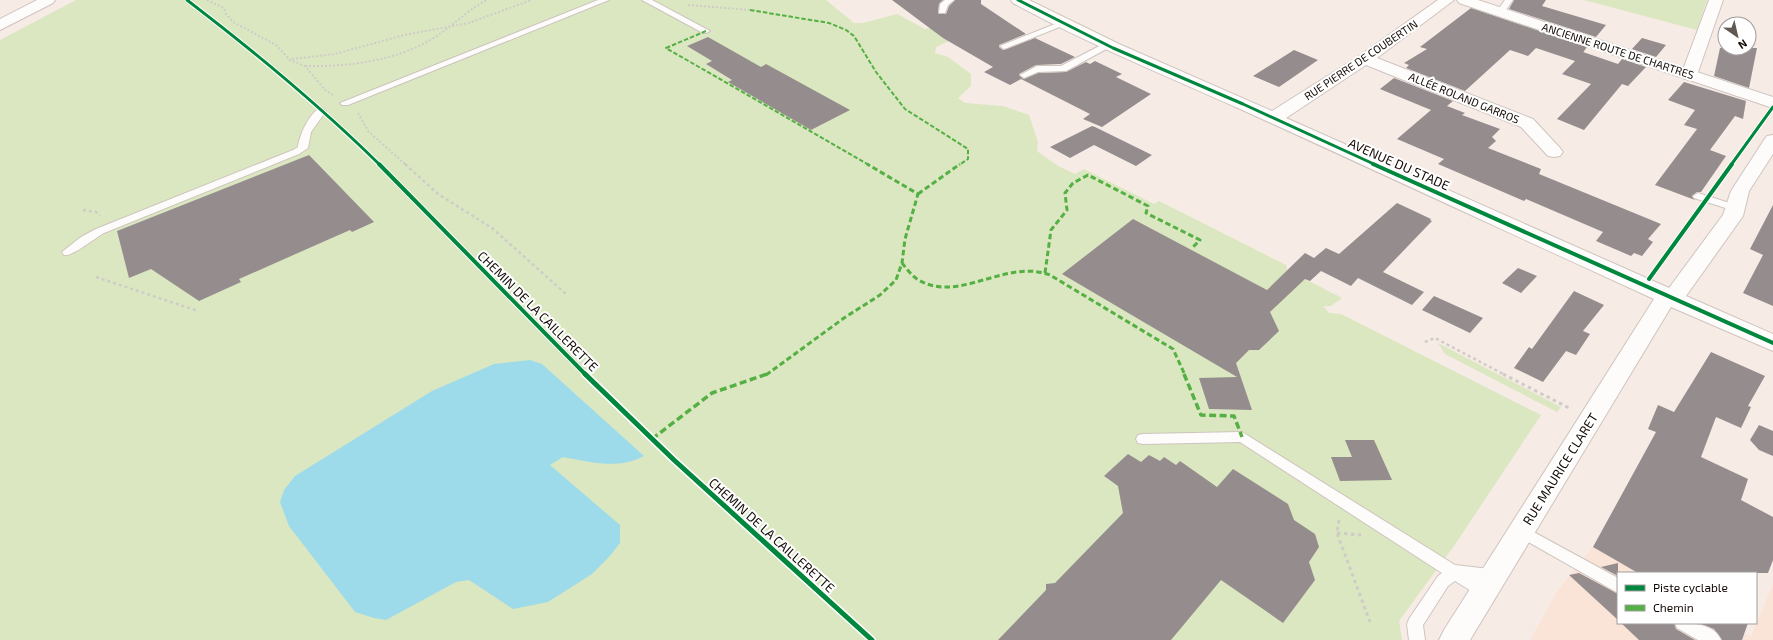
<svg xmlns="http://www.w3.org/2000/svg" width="1773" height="640" font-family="'Exo 2',sans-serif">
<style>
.built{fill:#fae4d7}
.green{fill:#dbe7c1}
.water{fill:#9ddbea}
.building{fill:#958c8e}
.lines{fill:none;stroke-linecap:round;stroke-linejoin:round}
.lane-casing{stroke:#cec4be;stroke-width:2}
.street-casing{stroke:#cec4be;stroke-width:2}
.secondary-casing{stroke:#cec4be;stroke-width:2}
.primary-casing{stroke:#cec4be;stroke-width:2}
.path-far2{stroke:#cfccc8;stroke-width:2;stroke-dasharray:2 2;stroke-linecap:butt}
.path-far1{stroke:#cfccc8;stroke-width:2.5;stroke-dasharray:3 3;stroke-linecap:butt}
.path{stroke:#cfccc8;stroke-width:3;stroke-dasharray:3.5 3.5;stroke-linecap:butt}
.lane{fill:#fefcfb;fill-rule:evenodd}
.street{fill:#fefcfb;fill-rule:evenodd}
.secondary{fill:#fefcfb;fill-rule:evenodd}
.primary{fill:#fefcfb;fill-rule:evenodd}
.quiet-far2{stroke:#55b044;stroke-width:2;stroke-dasharray:4.5 2;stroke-linecap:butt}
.quiet-far1{stroke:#55b044;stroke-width:3;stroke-dasharray:5.5 3;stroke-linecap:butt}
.quiet{stroke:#55b044;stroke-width:3.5;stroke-dasharray:7 3.5;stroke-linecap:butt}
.cycleway-far2-casing{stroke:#fff;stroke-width:5}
.cycleway-far1-casing{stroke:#fff;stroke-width:6}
.cycleway-casing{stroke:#fff;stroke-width:8}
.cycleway-far2{stroke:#00873e;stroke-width:3}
.cycleway-far1{stroke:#00873e;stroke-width:4}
.cycleway{stroke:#00873e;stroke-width:5}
.labels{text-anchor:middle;stroke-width:4;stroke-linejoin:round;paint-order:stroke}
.far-street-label{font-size:11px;fill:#130904;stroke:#fff}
.street-label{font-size:13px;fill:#130904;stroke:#fff}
</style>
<rect width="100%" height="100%" fill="#f6ebe5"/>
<path class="built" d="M1593 547 1638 573H1618V623H1726L1751 637 1773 584V640H1530L1558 590Z"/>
<path class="green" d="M76 0H826L854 23H863L897 14 925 29 966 19 960 36 936 47 935 53 948 57 971 74V86L958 98 965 103 1003 106 1029 115 1038 142 1037 151 1058 166 1075 174 1084 169 1154 204 1159 201 1286 265 1287 270 1342 298 1331 306H1323L1329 313 1341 314 1541 415 1456 543 1399 621 1402 640H0V40Z
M1584 0H1707L1697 30Z
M1438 343 1561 407 1557 412 1445 354Z"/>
<path class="water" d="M530 360 542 364 644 456C618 470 591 462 563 457L550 465 620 525V543L609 557 592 574 548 602 513 609 469 580 456 582 386 620 374 618 355 612 289 526 280 502 284 490 295 476 432 391 494 364Z"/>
<path class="building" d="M892 0H943L939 4 938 13 939 14H946L949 6 955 0H981V4L1026 34 999 45V47L1003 50 1035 38 1075 57 1061 64 1036 65 1019 74 1023 79 1038 73 1066 72 1086 62 1090 64 1095 61 1122 74 1116 77 1151 94 1102 127 1083 119 1090 114 1021 79 1010 85 984 72 993 67 943 38Z
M1514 0H1546L1542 6 1606 25 1596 37 1509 9Z
M1471 8 1587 47 1582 54 1583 52 1618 64 1622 59 1646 67 1628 86 1622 84 1584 130 1557 119 1591 84 1562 74 1575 61 1536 48 1528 56 1510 50 1465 91 1406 68 1409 65 1404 63 1427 49 1420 47Z
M708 37 761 67 766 64 850 110 811 130 728 82 732 80 706 64 712 61 687 46Z
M1642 38 1666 45 1656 57 1632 49Z
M1720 48H1757L1749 88 1714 76Z
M1294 50 1318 60 1279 87 1253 76Z
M1394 78 1453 101 1447 106 1465 113 1462 115 1500 129 1492 137 1496 141 1488 148 1541 169 1539 174 1661 224 1648 239 1653 242 1642 256 1634 253 1631 256 1596 241 1603 232 1526 199 1524 201 1438 164 1444 159 1397 139 1431 110 1380 89Z
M1684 82 1746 101 1743 119 1735 116 1710 150 1726 156 1701 192H1697L1692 196 1695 200 1655 185 1697 129 1684 125 1695 110 1668 100Z
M1092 126 1095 127 1152 155 1136 166 1094 145 1070 158 1050 147Z
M309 155 374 222 352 232 350 230 239 279 241 282 199 301 151 269 129 278 117 231Z
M1397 203 1431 219 1430 220 1432 221 1383 272 1424 292 1412 305 1358 278 1351 286 1321 271 1310 281 1305 279 1270 312 1279 331 1259 350H1249L1236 363 1252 410 1209 409 1199 378 1237 377 1062 274 1133 219 1267 290 1305 253 1314 258 1326 248 1339 254Z
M1773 205V306L1743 293 1763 255 1750 249Z
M1518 268 1537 276 1521 293 1502 283Z
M1574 291 1604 305 1583 331 1590 334 1576 355 1566 351 1543 382 1514 368 1529 347 1532 349Z
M1434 296 1483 318 1470 333 1422 310Z
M1711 352 1765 376 1748 406 1751 407 1741 428 1716 417 1701 457 1748 479 1741 500 1773 517V560L1768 573H1638L1593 547 1656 432 1648 429 1658 405 1674 412Z
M1759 425 1773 431V456L1759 450 1750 440Z
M1345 440H1374L1392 480 1340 481 1331 457H1352Z
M1128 454 1141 462 1149 455 1160 461 1164 457 1176 465 1180 461 1217 487 1233 469 1288 504 1294 520 1315 534 1319 547 1309 562 1315 580 1283 623 1221 580 1171 640H998L1046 590V584L1055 583 1123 513 1118 486 1104 476Z
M1618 563V576L1601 567Z
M1579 573 1618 594V620L1569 575Z
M1621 623H1674L1676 629 1695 640H1639Z
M1698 623H1748L1742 640H1722L1714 629Z"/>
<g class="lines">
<g class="lane-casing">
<path id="lane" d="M598 0H609L348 105H342L340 103Z
M642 0H652L710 31 706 33H703Z
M945 0H954L948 5 945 13H939L940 4Z
M1505 0H1513L1503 14H1497L1496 12Z
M1060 22 1067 24 1007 48 1004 49 1000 46Z
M1107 42 1111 45 1110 47 1066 71 1038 72 1024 78 1020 75 1037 66H1061Z
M321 108 326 111 311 132 308 148 299 154 104 233C95 238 72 257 64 255L62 252 81 237 96 229 293 150 298 147C299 136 310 111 321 108Z
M1698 193 1739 206 1740 208 1735 211 1694 198 1693 196Z
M1242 432 1455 565 1498 570 1501 575 1498 580 1493 582 1479 581 1489 587 1492 592 1489 597 1484 599 1455 581 1448 586 1423 625 1425 640H1409L1407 624 1409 619 1438 576 1442 573 1240 442 1143 444 1138 443 1136 439 1138 435 1143 434Z
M1521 525 1618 578V593L1516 535 1514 531 1516 527Z
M1675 623C1691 623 1714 623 1721 640H1698L1677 628Z"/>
</g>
<g class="street-casing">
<path id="street" d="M1011 0H1029L1119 44 1272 111 1359 56 1438 0H1454L1377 58 1533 119 1560 148 1563 152 1560 156 1554 157 1548 156 1521 127 1366 65 1286 118 1669 288 1723 215 1731 191 1764 140 1767 136 1773 135V154L1749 191 1743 216 1686 296 1773 334V351L1671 307 1470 640H1439L1444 630 1654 299C1515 236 1377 171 1238 108 1162 74 1086 43 1013 3Z
M1709 0H1723L1697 75 1695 78 1689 80 1683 78 1681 75Z"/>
</g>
<g class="secondary-casing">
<path id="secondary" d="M1457 0H1478L1773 97V108L1459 3Z"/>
</g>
<g class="primary-casing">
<path id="primary" d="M37 0H55L53 3 0 30V19Z"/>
</g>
<path class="path-far2" d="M207 0 224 8 226 14 233 22 276 45 290 60 305 66 325 90 333 95
M688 5 750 10
M292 59 335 54 404 35 469 23 531 0
M305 66C348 67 395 61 432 39 452 27 467 10 487 0
M358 113 368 131 406 165"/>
<path class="path-far1" d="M405 164 438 194 492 228 566 294
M83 210 96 212 100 216
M96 277 198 311
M1425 342 1435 338 1505 375"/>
<path class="path" d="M1503 374 1571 409
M1339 520 1337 533 1370 622
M1337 533 1361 535"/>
<use href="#lane" class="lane"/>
<use href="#street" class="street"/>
<use href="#secondary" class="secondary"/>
<use href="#primary" class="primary"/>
<path class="quiet-far2" d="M750 10 829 23 846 30 854 36 876 72 905 109 968 149V159L959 165
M706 31 666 48 869 165"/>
<path class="quiet-far1" d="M918 194 960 164
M902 263C906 268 911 275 917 279 958 305 1005 258 1050 275L1173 349 1185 375
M1045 273 1051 230 1067 210 1065 193 1073 183 1088 175 1148 206 1146 213 1200 240 1192 248
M766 375 844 318 880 295 896 280 902 263 905 239 918 194 867 164"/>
<path class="quiet" d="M1184 374 1201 415 1234 416 1242 437
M652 439 712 393 767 374"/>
<g class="cycleway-far2-casing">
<path id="cycleway-far2" d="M187 0C255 52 320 106 380 165
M1018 0 1113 48 1243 104 1376 165
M1731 165 1773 107"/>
</g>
<g class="cycleway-far1-casing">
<path id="cycleway-far1" d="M379 164 586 375
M1373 164 1773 343
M1649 279 1732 164"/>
</g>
<g class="cycleway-casing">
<path id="cycleway" d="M585 374 674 460 872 640"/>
</g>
<use href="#cycleway-far2" class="cycleway-far2"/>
<use href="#cycleway-far1" class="cycleway-far1"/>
<use href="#cycleway" class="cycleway"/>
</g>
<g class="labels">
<g class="far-street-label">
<text transform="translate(1618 51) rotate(18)" y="4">ANCIENNE ROUTE DE CHARTRES</text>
<text transform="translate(1361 60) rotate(-34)" y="4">RUE PIERRE DE COUBERTIN</text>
<text transform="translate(1464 98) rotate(22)" y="4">ALLÉE ROLAND GARROS</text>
</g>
<g class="street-label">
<text transform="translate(1399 164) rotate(24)" y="5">AVENUE DU STADE</text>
<text transform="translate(538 311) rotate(45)" y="5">CHEMIN DE LA CAILLERETTE</text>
<text transform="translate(1560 469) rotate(-58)" y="5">RUE MAURICE CLARET</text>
<text transform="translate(772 535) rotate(42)" y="5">CHEMIN DE LA CAILLERETTE</text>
</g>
</g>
<rect x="1617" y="572" width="140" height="52" fill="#ffffff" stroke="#a19d9b"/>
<rect x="1625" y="585" width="20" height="6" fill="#00873e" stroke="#a19d9b"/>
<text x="1653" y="592" font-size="12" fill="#130904">Piste cyclable</text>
<rect x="1625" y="605" width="20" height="6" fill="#55b044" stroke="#a19d9b"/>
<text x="1653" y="612" font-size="12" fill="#130904">Chemin</text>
<g transform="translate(1737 36) rotate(146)"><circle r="19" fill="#ffffff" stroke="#a19d9b"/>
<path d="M0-3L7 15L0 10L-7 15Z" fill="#625853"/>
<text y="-6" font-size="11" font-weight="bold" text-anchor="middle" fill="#130904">N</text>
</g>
</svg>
